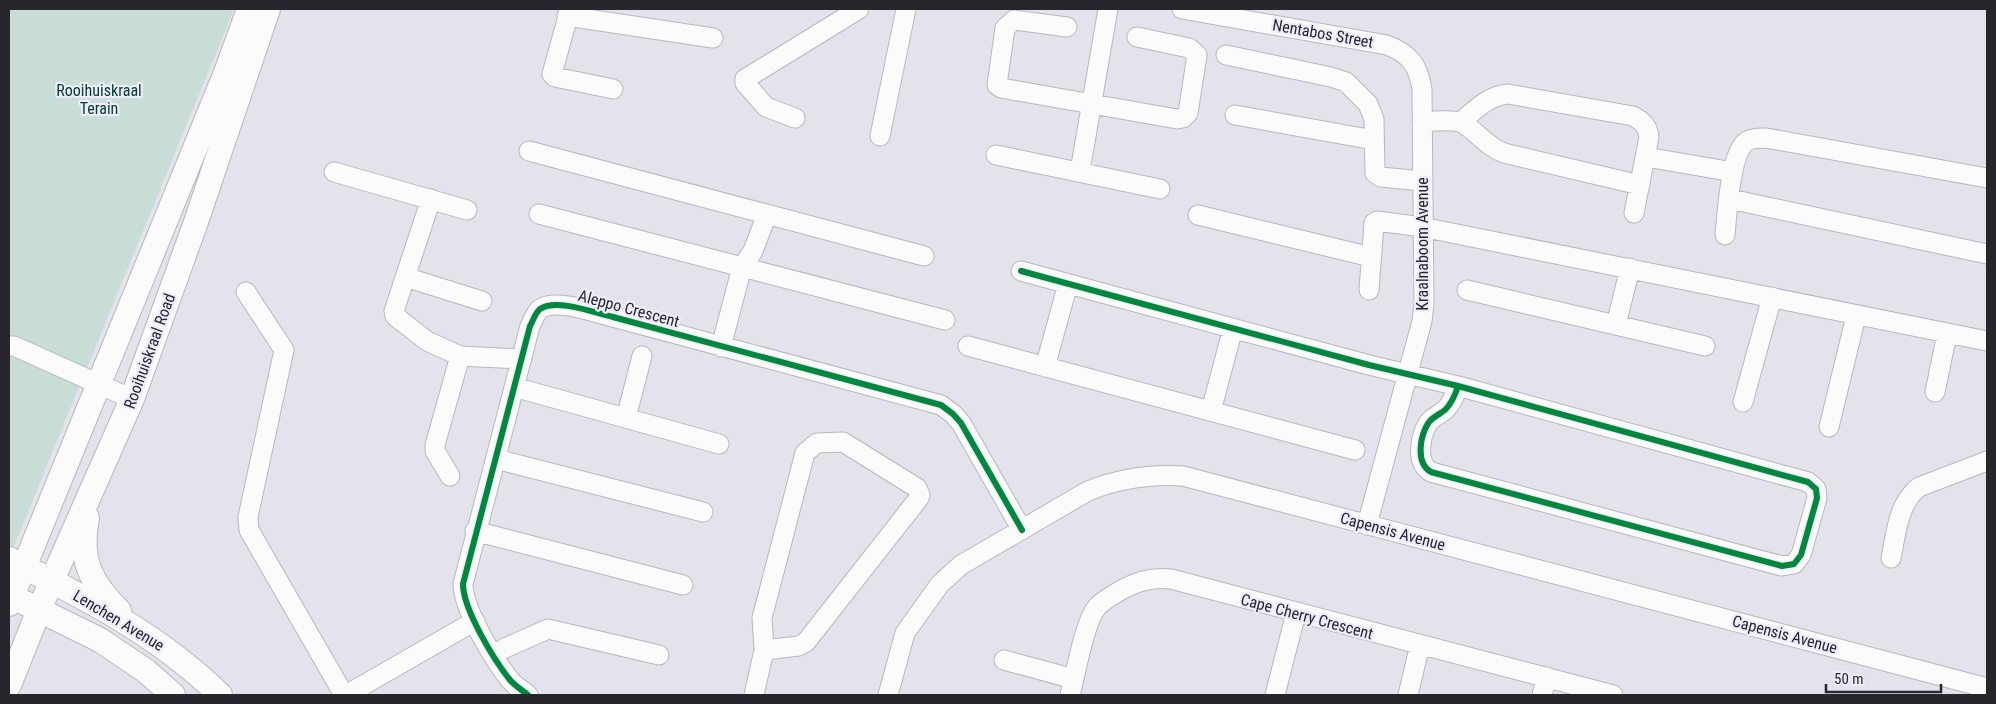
<svg xmlns="http://www.w3.org/2000/svg" width="1996" height="704" font-family="'Roboto Condensed',sans-serif">
<style>
.green{fill:#c7ddd6}
.lines{fill:none;stroke-linecap:round;stroke-linejoin:round}
.minor-casing{stroke:#b8b7bd;stroke-width:21}
.major-casing{stroke:#b8b7bd;stroke-width:26}
.minor{stroke:#fbfbfc;stroke-width:19}
.major{stroke:#fbfbfc;stroke-width:24}
.cycleway-casing{stroke:#eeebfc;stroke-width:9}
.cycleway{stroke:#00873e;stroke-width:6}
.labels{text-anchor:middle;stroke-width:4.5;stroke-linejoin:round;paint-order:stroke}
.street-label{font-size:16px;fill:#27262d;stroke:#eeebfc}
.park-label{font-size:16px;fill:#03412b;stroke:#eeebfc}
</style>
<rect width="100%" height="100%" fill="#e4e2eb"/>
<path class="green" d="M9 9H234L9 558Z"/>
<g class="lines">
<g class="minor-casing">
<path id="minor" d="M570 9 552 74 555 77 613 89
M1182 9 1387 45C1410 54 1418 65 1422 89L1424 304 1422 321 1367 525
M567 16 713 38
M1067 27 1014 20 1005 28 997 85 1001 88 1177 119 1183 118 1188 113 1197 55 1189 48 1137 37
M1226 55 1331 77 1346 82 1368 104 1374 119 1375 173 1381 177 1422 181
M1235 115 1374 140
M795 118 766 107 745 83V79L859 9
M1422 121C1431 122 1455 119 1462 123 1478 132 1487 147 1504 153L1640 185
M1461 122C1476 109 1488 96 1508 94L1633 116C1642 121 1648 126 1649 137L1634 213
M880 136 906 9
M529 151 924 256
M996 155 1160 189
M1646 157 1733 172
M1080 171 1108 9
M334 172 467 210
M431 199 394 311 395 316 427 341 460 356 522 359
M1730 199 1987 254
M539 214 945 320
M1198 215 1371 257
M1725 235C1727 215 1730 152 1747 141 1752 138 1759 138 1766 138L1987 178
M1021 271 1369 365 1458 386 1808 482 1816 489 1817 498 1801 555 1794 564 1782 566 1431 472C1415 463 1420 435 1429 422 1433 417 1440 414 1445 410 1452 403 1455 396 1458 386
M405 277 482 301
M1369 290 1374 223 1377 221 1422 227 1987 341
M1467 290 1705 346
M246 292 284 350 248 517 249 530 344 695
M1616 325 1630 268
M9 346H14L132 399
M968 346 1355 450
M721 347 742 267 753 251 767 214
M1045 367 1068 284
M514 387 719 444
M1935 392 1947 334
M1743 402 1772 297
M1211 411 1233 328
M626 418 642 356
M1829 427 1856 316
M496 459 703 512
M450 476 435 451V445L460 356
M475 531 683 585
M1891 558C1896 534 1898 503 1919 487L1987 461
M494 655 505 648 548 629 659 655
M1004 660 1074 679
M346 695 475 621
M528 695C522 690 515 686 510 680 494 660 463 609 463 584L530 326C533 321 535 313 540 309 557 298 595 313 613 317L941 405 953 414 961 423 1022 530
M754 695 764 650 762 618 805 453 817 443 843 442 917 488 920 495 919 498 806 642 799 646 764 650
M888 695 905 633 940 584 961 565 1088 491C1118 479 1151 474 1183 476L1987 688
M1070 695C1076 673 1084 623 1097 607 1103 600 1115 594 1123 589 1139 581 1153 577 1171 579L1613 695
M1275 695 1296 613
M1408 695 1420 645
M1542 695 1547 677"/>
</g>
<g class="major-casing">
<path id="major" d="M87 518C79 559 90 582 119 611
M9 559C84 597 159 635 220 695
M25 603 100 640 146 671 173 695
M9 604 227 70 249 9
M9 685 39 610 132 399 196 222 268 9"/>
</g>
<use href="#minor" class="minor"/>
<use href="#major" class="major"/>
<g class="cycleway-casing">
<path id="cycleway" d="M1021 271 1369 365 1458 386 1808 482 1816 489 1817 498 1801 555 1794 564 1782 566 1431 472C1415 463 1420 435 1429 422 1433 417 1440 414 1445 410 1452 403 1455 396 1458 386
M528 695C522 690 515 686 510 680 494 660 463 609 463 584L530 326C533 321 535 313 540 309 557 298 595 313 613 317L941 405 953 414 961 423 1022 530"/>
</g>
<use href="#cycleway" class="cycleway"/>
</g>
<g class="labels">
<g class="street-label">
<text transform="translate(1323 33) rotate(10)" y="6">Nentabos Street</text>
<text transform="translate(1422 244) rotate(-90)" y="6">Kraalnaboom Avenue</text>
<text transform="translate(629 308) rotate(15)" y="6">Aleppo Crescent</text>
<text transform="translate(149 351) rotate(-70)" y="6">Rooihuiskraal Road</text>
<text transform="translate(1393 531) rotate(15)" y="6">Capensis Avenue</text>
<text transform="translate(1307 616) rotate(15)" y="6">Cape Cherry Crescent</text>
<text transform="translate(119 620) rotate(31)" y="6">Lenchen Avenue</text>
<text transform="translate(1785 634) rotate(15)" y="6">Capensis Avenue</text>
</g>
<g class="park-label">
<text x="99" y="96">Rooihuiskraal<tspan x="99" dy="18">Terain</tspan></text>
</g>
</g>
<rect width="1996" height="704" fill="none" stroke="#27262d" stroke-width="20"/>
<path d="M1826 684v8h115v-8" fill="none" stroke="#27262d" stroke-width="2.5"/>
<text x="1834" y="684" font-size="15" fill="#27262d" stroke="#eeebfc" stroke-width="4" paint-order="stroke">50 m</text>
</svg>
